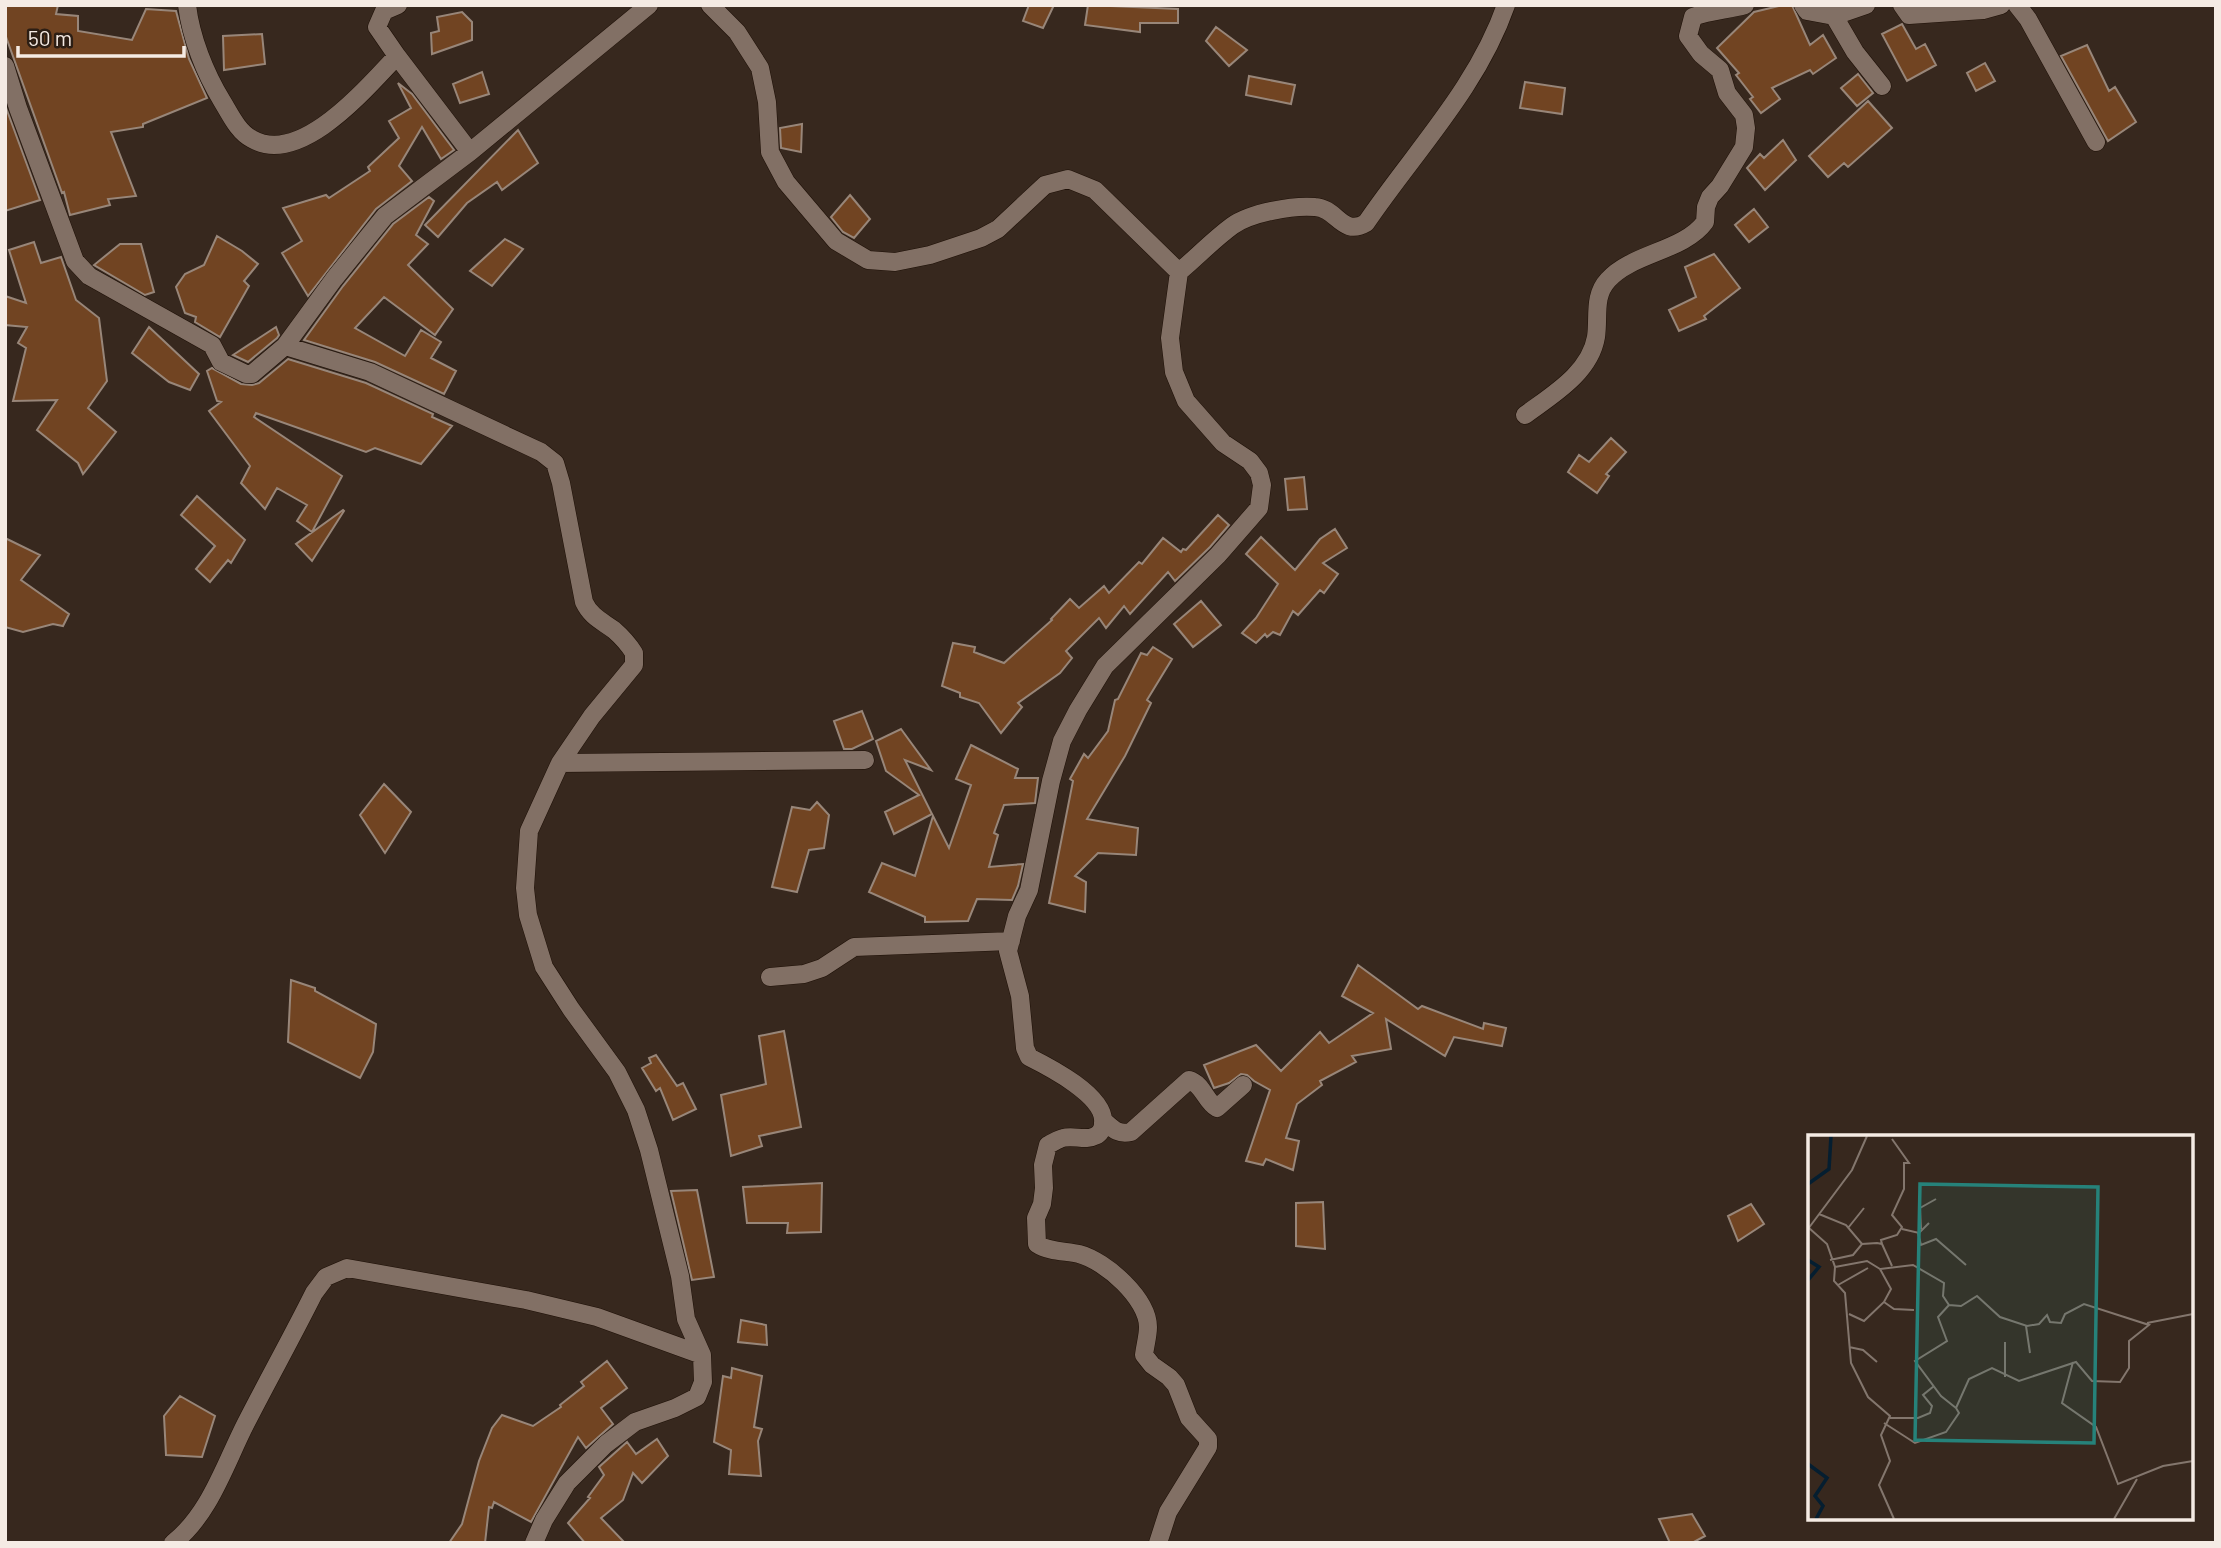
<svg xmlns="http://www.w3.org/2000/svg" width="2221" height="1548" font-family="Barlow,sans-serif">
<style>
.building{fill:#714422;stroke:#988679;stroke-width:2}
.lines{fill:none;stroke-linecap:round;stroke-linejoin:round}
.minor-casing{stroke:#1e1007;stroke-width:19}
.minor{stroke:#827065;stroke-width:18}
.inset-river{fill:none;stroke:#051e30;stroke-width:3.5}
.inset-road{fill:none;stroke:#83766d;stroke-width:2}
.view{fill:#26827a;fill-opacity:0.15;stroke:#26827a;stroke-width:3.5}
.inset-edge{fill:none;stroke:#f5ebe4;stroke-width:3.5}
</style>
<rect width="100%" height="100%" fill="#37281e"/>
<path class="building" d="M5 5H58L56 14 78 16V31L132 40 146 9 176 11 189 59 207 98 143 124V127L111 132 136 196 108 199 110 205 70 215 64 192 62 193 5 34Z
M1029 5H1054L1043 28 1023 21Z
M1088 5 1178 9V23H1140V32L1085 25Z
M1783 5H1792L1810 45 1823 35 1836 58 1813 74 1810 70 1772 88 1780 99 1761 113 1750 99 1753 97 1736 75 1739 73 1717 48 1754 12Z
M462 12 472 22V40L432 54 431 33 439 31 437 17Z
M1902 24 1916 49 1925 44 1936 65 1907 81 1882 34Z
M1216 27 1247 50 1229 66 1206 41Z
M262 34 265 64 224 70 223 36Z
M2087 45 2109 91 2115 87 2136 122 2108 141 2061 56Z
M1985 63 1995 81 1976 91 1967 73Z
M482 72 489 94 460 103 453 84Z
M1858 74 1873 93 1857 106 1841 88Z
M1249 76 1295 85 1291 104 1246 95Z
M1525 82 1565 88 1562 114 1520 108Z
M398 83 412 94 454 150 441 159 422 127 399 166 412 181 376 209 308 296 282 253 302 241 283 208 326 195 329 198 370 171 368 167 399 138 389 121 411 108Z
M1868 101 1892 128 1848 167 1844 163 1828 177 1809 156Z
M5 105 40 200 5 211Z
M802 124 801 152 781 148 780 128Z
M518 130 538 163 502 190 497 182 467 203 438 237 425 225Z
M1783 140 1796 160 1765 190 1747 168 1760 154 1764 158Z
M850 195 870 219 854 238 843 232 831 217Z
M429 197 434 201 416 235 428 244 408 265 453 309 435 335 384 297 355 328 405 356 421 330 441 342 431 358 456 371 444 394 375 362 304 340 343 286 393 224Z
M1754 209 1768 227 1749 242 1735 225Z
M217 236 242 251 258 264 244 281 249 286 220 337 195 322 196 317 185 313 176 287 185 274 204 265Z
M505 239 523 249 492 286 470 271Z
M34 242 41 263 61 257 76 300 99 318 107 381 88 408 116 432 83 474 78 463 37 430 57 400 13 401 26 348 18 343 27 327 5 325V296L26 303 9 250Z
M120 244H141L154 292 145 295 94 265Z
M1714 254 1740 288 1704 316 1706 319 1679 331 1669 310 1696 297 1685 267Z
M149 327 199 374 190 390 169 382 132 353Z
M276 327 279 335 277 338 248 362 233 355Z
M288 359 366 383 433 414 432 417 452 426 421 464 375 448 366 452 256 413 254 417 342 476 312 532 297 521 307 505 277 488 265 509 241 483 250 466 209 411 221 402 217 401 207 371 212 368 241 384 252 385 259 383Z
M1611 438 1626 452 1606 474 1609 476 1597 493 1568 472 1579 455 1589 462Z
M1304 477 1307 509 1288 510 1285 479Z
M197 496 245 540 231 563 228 560 210 582 196 569 215 546 181 515Z
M343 510 344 511 312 561 296 544Z
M1218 515 1229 525 1210 547 1175 581 1168 572 1130 614 1124 606 1106 628 1099 618 1066 651 1072 658 1060 673 1018 703 1022 707 1001 733 979 703 960 697V693L942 686 953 643 975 647 974 652 1004 663 1052 620 1051 619 1070 599 1079 608 1104 586 1109 593 1139 562 1142 564 1163 538 1181 552 1183 549 1186 550Z
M1335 529 1347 548 1323 563 1338 574 1324 593 1320 590 1298 615 1293 611 1280 635 1273 632 1267 637 1265 634 1256 643 1242 633 1256 618 1278 584 1246 554 1261 537 1295 570 1320 539Z
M5 538 40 555 21 580 69 614 63 626 53 624 23 632 5 627Z
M1201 601 1221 625 1193 647 1174 624Z
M1153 647 1172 659 1147 700 1151 703 1125 756 1087 819 1138 828 1136 855 1098 853 1075 876 1086 882 1085 912 1049 903 1073 781 1070 779 1084 754 1088 758 1108 731 1115 700 1118 699 1141 653 1147 655Z
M862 711 873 739 852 749H844L834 721Z
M901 729 931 770 905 760 932 814 894 834 885 812 919 795 886 771 876 741Z
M971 745 1018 769 1015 778H1038L1035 803 1004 805 994 833 998 835 989 867 1023 864 1018 886 1012 900 977 899 968 921 925 922V917L869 892 882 863 915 876 933 816 949 848 971 785 956 779Z
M384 784 411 812 385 853 360 815Z
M817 802 829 815 824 848 809 850 797 892 772 887 792 807 810 810Z
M1358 965 1418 1009 1422 1006 1483 1029 1484 1023 1506 1028 1502 1046 1454 1037 1445 1056 1386 1019 1391 1049 1352 1056 1356 1062 1320 1081 1322 1085 1297 1104 1286 1138 1299 1141 1293 1170 1266 1159 1263 1165 1246 1161 1270 1090 1254 1081 1247 1075 1241 1074 1229 1083 1214 1088 1204 1065 1256 1045 1281 1071 1320 1032 1329 1043 1373 1013 1342 996Z
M291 980 315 988V991L376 1024 373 1052 360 1078 288 1042Z
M784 1031 801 1127 759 1136 762 1146 731 1156 721 1095 766 1084 759 1036Z
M656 1055 677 1086 683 1083 696 1109 673 1120 660 1088 656 1091 642 1068 651 1063 649 1058Z
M822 1183 821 1232 787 1233 788 1223H747L743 1187Z
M697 1190 714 1277 692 1280 671 1191Z
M1323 1202 1325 1249 1296 1246V1203Z
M1751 1204 1764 1224 1738 1241 1728 1216Z
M741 1320 766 1325 767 1345 738 1342Z
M607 1361 627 1388 601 1408 613 1424 586 1448 578 1437 531 1522 494 1502 492 1508 489 1507 485 1543H449L462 1524 479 1461 492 1428 502 1415 533 1426 561 1407 560 1405 584 1386 581 1382Z
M732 1368 762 1376 754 1427 762 1429 758 1441 761 1476 729 1474 731 1450 714 1442 723 1376 731 1378Z
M180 1396 215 1416 202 1457 166 1455 164 1416Z
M657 1439 668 1456 642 1483 633 1473 623 1500 601 1518 625 1543H585L568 1523 590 1498 588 1497 604 1475 599 1467 627 1442 636 1454Z
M1692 1514 1705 1536 1692 1543H1670L1659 1519Z"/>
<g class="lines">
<g class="minor-casing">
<path id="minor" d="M187 5C191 38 205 73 222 101 230 114 238 132 252 139 301 167 367 87 397 56L470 152
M710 5 737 32 760 68 767 102 770 152 786 182 836 241 868 260 895 262 930 255 981 238 998 229 1045 185 1068 179 1095 190 1179 272
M1803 5 1807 11 1834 16 1855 52 1882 86
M1902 5 1909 15 1983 10 2001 5
M2017 5 2028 19 2096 142
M1834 16 1866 5
M397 56 377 27 384 11 398 5
M5 66 18 108 75 261 89 276 212 345 221 362 246 374H252L285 346 370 372 541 452 555 463 561 483 584 602C591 617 602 621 614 630 622 637 629 645 634 653V665L592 716 560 763 529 831 525 888 528 915 544 967 571 1009 617 1072 636 1110 649 1150 680 1276 686 1319 702 1355 703 1382 697 1397 675 1408 635 1422 606 1444 567 1483 544 1520 534 1543
M285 346 334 279 385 216 470 152 649 5
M1525 415C1552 395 1590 373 1596 337 1599 317 1593 296 1608 280 1632 253 1684 251 1705 222L1706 207 1710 197 1720 186 1744 147 1746 128 1744 115 1727 93 1720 70 1701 54 1688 36 1693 17C1711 10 1728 10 1745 5
M560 763 865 760
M770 977 804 974 822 968 854 947 1011 941
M1104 1121C1113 1129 1118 1135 1131 1132L1189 1080C1203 1084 1205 1101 1217 1108L1243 1085
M173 1543C210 1514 225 1464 246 1423 268 1380 292 1337 314 1293L326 1277 347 1268 526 1300 597 1317 702 1355
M1158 1543 1168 1512 1208 1447V1439L1189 1418 1176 1385 1169 1377 1152 1365 1144 1355C1145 1346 1148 1336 1148 1327 1148 1299 1106 1261 1079 1254 1066 1251 1049 1252 1037 1244L1036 1218 1042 1204 1044 1188 1043 1165 1048 1145C1053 1143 1058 1139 1063 1138 1073 1135 1086 1141 1095 1136 1100 1134 1103 1129 1103 1123 1106 1096 1049 1067 1029 1057L1025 1048 1020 996 1008 951 1017 916 1029 890 1051 781 1062 741 1078 710 1105 666 1218 555 1259 508 1262 485 1259 473 1250 461 1223 443 1186 401 1174 372 1170 338 1179 272C1197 257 1213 240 1232 226 1250 213 1293 205 1315 207 1337 208 1342 237 1366 223 1415 151 1477 88 1506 5"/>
</g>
<use href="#minor" class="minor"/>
</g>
<g transform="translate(1808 1135)">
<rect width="385" height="385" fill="#37281e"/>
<path class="inset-river" d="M0 49 21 34 23 1M0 125 11 132 0 145M0 329 19 343 7 361 15 371 8 384"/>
<path class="inset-road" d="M11 79 38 90 54 109M1 93 19 109 27 132 26 146 37 158 43 228 60 262 82 281 73 300 82 326 71 350 86 384M40 93 56 73M0 94 44 35 59 1M94 94 111 98 121 88M113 94 112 73 128 64M110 98 113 110 128 104 158 130M74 109 73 105 89 100 94 92 84 80 96 54V28H101L84 4M22 125 45 120 54 109 69 108 74 109 84 131M27 132 59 126 72 134M30 150 60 133M76 167 86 174 106 175M141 170 130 182 139 206 107 226 133 261 148 273M41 179 56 186 76 167 83 154 72 134 105 130 136 148 135 161 141 170 153 171 169 161 192 182 219 191 231 189 239 180 242 187 253 188 257 179 276 169 341 190 321 206V233L312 247 284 246 268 227 211 246 184 233 161 244 148 273 151 278 138 297 107 308 76 288M339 188 385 179M218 191 222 218M41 212 55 215 69 227M265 227 254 268 288 292 310 349 355 331 385 326M197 242V207M82 283H110L122 278 124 271 115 260 126 251M306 384 329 344"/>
<path class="view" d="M112 49 290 52 286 308 107 305Z"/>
<rect width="385" height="385" class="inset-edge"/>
</g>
<rect width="2221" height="1548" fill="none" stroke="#f5ebe4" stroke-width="14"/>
<path d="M18 46v10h166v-10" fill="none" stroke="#f5ebe4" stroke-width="3.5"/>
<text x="28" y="46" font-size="21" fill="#f5ebe4" stroke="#2c1e14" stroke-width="5" paint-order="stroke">50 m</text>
</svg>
